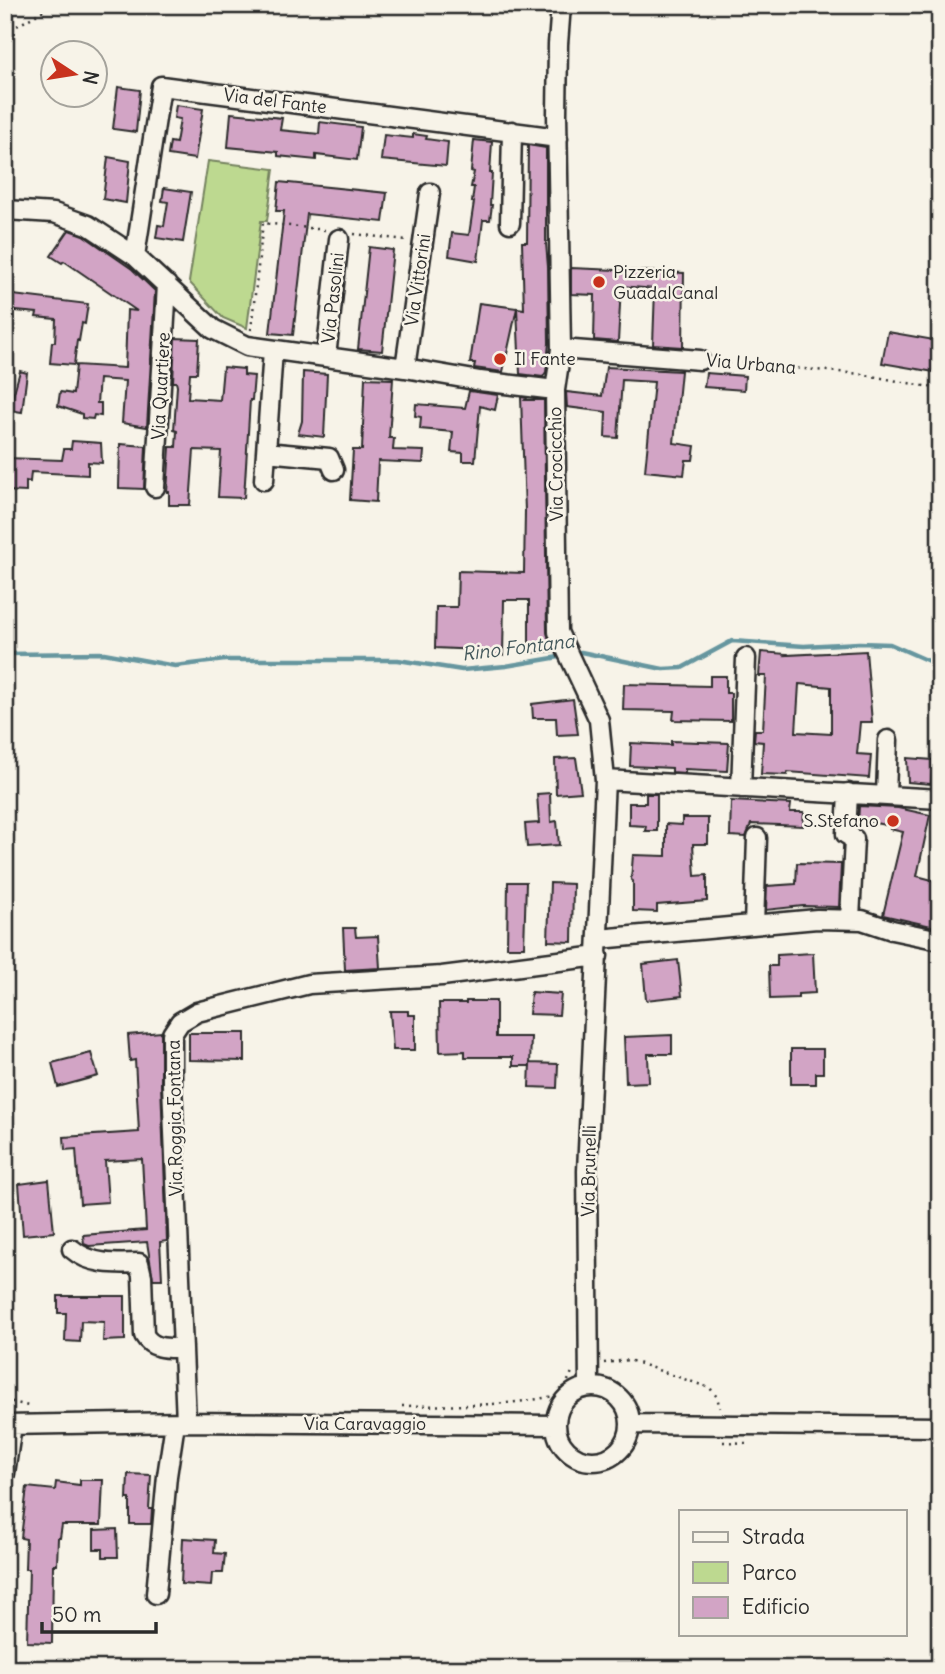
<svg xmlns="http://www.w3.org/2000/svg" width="945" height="1674" font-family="Delius,sans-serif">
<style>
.green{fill:#bdd990;stroke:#74825e;stroke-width:2}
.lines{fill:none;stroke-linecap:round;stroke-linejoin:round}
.stream{stroke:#66969f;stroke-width:4.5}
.building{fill:#d2a4c5;stroke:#2b2b2b;stroke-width:2;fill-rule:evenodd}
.minor-casing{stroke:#2b2b2b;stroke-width:23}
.path{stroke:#2b2b2b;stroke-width:2.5;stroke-dasharray:2 5;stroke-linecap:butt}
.minor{stroke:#f7f3e8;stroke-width:18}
.poi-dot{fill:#c8321e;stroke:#f7f3e8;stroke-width:2.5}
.labels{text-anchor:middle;stroke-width:5;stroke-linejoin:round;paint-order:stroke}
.street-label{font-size:18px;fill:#2b2b2b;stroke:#f7f3e8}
.poi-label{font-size:18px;fill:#2b2b2b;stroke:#f7f3e8;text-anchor:start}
.water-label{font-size:19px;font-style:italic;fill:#44585b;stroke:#f7f3e8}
</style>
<rect width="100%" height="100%" fill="#f7f3e8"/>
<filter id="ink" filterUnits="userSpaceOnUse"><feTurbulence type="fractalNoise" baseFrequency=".0143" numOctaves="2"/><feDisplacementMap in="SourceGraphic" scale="14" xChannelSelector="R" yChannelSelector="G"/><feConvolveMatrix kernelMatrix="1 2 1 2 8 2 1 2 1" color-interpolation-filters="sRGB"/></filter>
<g filter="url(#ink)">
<path class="green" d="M208 161 274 169 267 221H261L247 328 223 318 189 282Z"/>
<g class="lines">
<path class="stream" d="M5 654 104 653 175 666 225 660H398L462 670 506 666 565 656
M573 654 581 652 663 669 682 668 732 641 804 646 859 643 890 644 940 666"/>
</g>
<path class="building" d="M118 87 140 90 136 132 113 129Z
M176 105 203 109 195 159 168 155 170 142 176 143 180 119 174 118Z
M231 113 282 118 280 130 319 134 320 122 361 127 357 160 316 155V160L278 156V152L228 147Z
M413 134 427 136 426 139 448 142 446 166 381 160 384 135 413 138Z
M474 140 492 142 490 173H492L490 205H492L490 220H483L478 261 449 256 452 233 469 235 474 202H472L474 187H471L474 172 471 171Z
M528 145 546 148V243L548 267 549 343 546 372 543 377 520 374 517 308 524 309 522 242H527Z
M108 157 130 161 126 203 103 199Z
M279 182 387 193 383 222 307 214 293 335 270 333 284 211H276Z
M164 188 191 192 183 242 156 238 158 225 164 226 168 202 162 201Z
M69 230 83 235 132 269 155 291 147 427 122 423 125 381 99 379 97 403H101V416L94 415 93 419 82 418V414L58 406 60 392 73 394 76 365 125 368 127 310 137 311 64 261 62 263 51 256Z
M369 247 393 250 382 351 358 349Z
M571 268 684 273 683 347 653 345 655 289 621 286 618 342 594 340 595 295 571 294Z
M5 294 88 304 85 324 82 323 79 341 77 340 74 365 50 363 52 342H55L56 319 36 317 37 313 5 310Z
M479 303 517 308 503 372 474 368 475 363H470Z
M888 332 940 341V373L882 363Z
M175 338 199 339 197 373H190L188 398 220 400 223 367 244 369V375L254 376 252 400H250L244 498 218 497 221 451 194 450 190 505H169V492H167L170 447H176L177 431 174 430 177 386 176 382H173Z
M606 367 681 371 674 443 695 446 693 460H686L684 475 645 471 654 382 622 380 618 438 605 437 606 412 567 407 566 392 602 396Z
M20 371 27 373 22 412 9 410Z
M303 372 327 374 324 437 298 434 302 421Z
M706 373 745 376 744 390 704 387Z
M365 378 393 379 389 438H394L393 450 424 451 423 463 378 461 376 502 350 500 353 450H362Z
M469 391 498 395 495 410 480 406 475 461H463V453L451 452 453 432 420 429 421 417 415 416 416 404 465 408Z
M521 397 527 398 525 400H544L547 632 552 651 529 653V600H504L503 655H478V650L435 648 436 607H457L458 571 524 573 525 511Z
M72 441 101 443 102 463 88 462V475L31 472 30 482 26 481V492L5 491 7 458 62 460 64 449H71Z
M120 444 146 446 144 489 119 488Z
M866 651 872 722H860L857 754 871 755 869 778 788 772 787 775 761 774 763 742 754 741 755 730H763L766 676H759L761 652 787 654 786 655ZM799 684 831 687V734L796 732Z
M710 676H726V693H731V721L673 720 674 711 623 710 624 684 710 686Z
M573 699 578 734 557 735 556 718H533L532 704Z
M671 741 729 743 727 771 685 769V773L672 772V768L630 766 631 743 671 745Z
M576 758 581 792 556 794 555 759Z
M907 758 933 760 931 784 908 782Z
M550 793 551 822 557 821 559 845 527 847 525 824 539 823 537 794Z
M646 794H657V831H645L646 826 629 825V803H646Z
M731 801 791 804 790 812H804L803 826 751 824 746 837 730 836Z
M859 806 898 808 930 815 917 876 940 882V928L883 915 903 832 890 829 891 826 864 821 863 825 858 824Z
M682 818H708V844H693L695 876 707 875V901L657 905V912L633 911V881L631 880 633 855 666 856V824L682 825Z
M797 863 841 864 839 907 803 906 766 910 767 886 796 884Z
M508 882H526L524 947H507Z
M550 883 573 884 572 942 548 941Z
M343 928H355L356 937 378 936 380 968 345 970Z
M813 953 815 993 798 994V998L770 999 769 966H777V955Z
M678 960 682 996 646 1000 643 964Z
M531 992 561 994 559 1015 529 1014Z
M466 1001H496V1037H531L530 1066H513V1057H465V1051L440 1052 439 1003H466Z
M390 1011H408V1015H415V1050H393Z
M161 1032V1084L167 1241 160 1242 162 1279H153L147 1242 89 1246 84 1244 83 1235 146 1230 142 1159 105 1161 108 1202 80 1204 76 1149 65 1150 64 1137 139 1132 135 1060 130 1061 128 1035Z
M189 1033H245V1061L189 1060Z
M672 1035V1054H648L649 1082 626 1083 624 1037Z
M791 1049H823V1073H816V1084H791Z
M91 1053 98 1076 58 1087 52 1063Z
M530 1063 558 1064 557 1088 529 1087Z
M49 1180 54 1232 23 1235 19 1184Z
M58 1296H125V1340L103 1341 104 1322 81 1321 80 1342 65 1341 66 1313H58Z
M128 1474 151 1475 149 1509H152L151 1524H130V1499H127Z
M80 1480H103L101 1525H62L60 1538H58L57 1565H53L52 1643 27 1642 29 1569H25L26 1539 21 1538 27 1487 55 1490 56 1482 80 1485Z
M117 1529 118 1557H103V1549H94V1530Z
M183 1538 215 1540 214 1553 225 1554 223 1573H212L211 1586 181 1584Z"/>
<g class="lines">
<g class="minor-casing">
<path id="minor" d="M561 5 558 44 557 114 561 349 555 390 558 632 599 720 605 780 587 1171 589 1387
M5 210 54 213 88 225 135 256 213 329 247 346 405 368 480 381 555 390
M510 223 512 131
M135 256 161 86 558 138
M561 349 700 360
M273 350 266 452 329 458 334 470
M326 357 339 239
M405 368 430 193
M264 480 266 452
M155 487 167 285
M605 780 940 799
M741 788 746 658
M848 793 846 834 854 839 850 919
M886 795 888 740
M754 925 757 838
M599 939 817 919 862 920 892 930 940 940
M72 1249C90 1265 116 1264 139 1263L142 1276 144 1335C153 1350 167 1348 183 1348
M556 1424a37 37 0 1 1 74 0a37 37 0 1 1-74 0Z
M186 1422 172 1084V1034L180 1022 197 1012 309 984 442 976 598 956
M631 1424 940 1427
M5 1425 186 1422 556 1425
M5 1473 12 1425
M156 1594 167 1476 175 1423"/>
</g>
<path class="path" d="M5 33 53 5
M354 234 406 240
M251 330 263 223 326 230
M714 361 861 374 940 389
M604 1363 629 1360 710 1388 717 1397 720 1408
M5 1400 32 1407
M402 1406C457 1405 509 1407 562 1394L572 1372
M723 1442 747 1443"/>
<use href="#minor" class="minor"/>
</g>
</g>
<g class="poi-dot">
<circle cx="599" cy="282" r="7"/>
<circle cx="500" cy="359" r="7"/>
<circle cx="893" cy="821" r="7"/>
</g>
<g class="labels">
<g class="street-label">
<text transform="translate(275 101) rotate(7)" y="6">Via del Fante</text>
<text transform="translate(418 280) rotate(-82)" y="6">Via Vittorini</text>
<text transform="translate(333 298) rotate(-84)" y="6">Via Pasolini</text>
<text transform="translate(751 364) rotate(5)" y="6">Via Urbana</text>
<text transform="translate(161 386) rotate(-87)" y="6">Via Quartiere</text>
<text transform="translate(556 464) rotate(-91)" y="6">Via Crocicchio</text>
<text transform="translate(175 1118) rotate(-91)" y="6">Via Roggia Fontana</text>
<text transform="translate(589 1171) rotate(-89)" y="6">Via Brunelli</text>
<text x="365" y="1430">Via Caravaggio</text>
</g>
<g class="poi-label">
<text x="613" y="278">Pizzeria<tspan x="613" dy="21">GuadalCanal</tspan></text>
<text x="514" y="365">Il Fante</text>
<text x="879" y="827" text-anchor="end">S.Stefano</text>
</g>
<g class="water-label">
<text transform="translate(518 647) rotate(-7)" y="7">Rino Fontana</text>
</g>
</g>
<rect width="945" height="1674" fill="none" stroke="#f7f3e8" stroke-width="28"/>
<rect x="14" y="14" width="917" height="1646" fill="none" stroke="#2b2b2b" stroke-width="2.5" filter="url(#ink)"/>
<rect x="679" y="1510" width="228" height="126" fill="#f7f3e8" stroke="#a5a39c" stroke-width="2"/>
<rect x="693" y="1532" width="35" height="10" fill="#f7f3e8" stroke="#a5a39c" stroke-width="2"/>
<text x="742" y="1544" font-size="21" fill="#2b2b2b">Strada</text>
<rect x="693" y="1562" width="35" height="21" fill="#bdd990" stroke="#a5a39c" stroke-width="2"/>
<text x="742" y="1580" font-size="21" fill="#2b2b2b">Parco</text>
<rect x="693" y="1597" width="35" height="21" fill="#d2a4c5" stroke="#a5a39c" stroke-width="2"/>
<text x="742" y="1614" font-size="21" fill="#2b2b2b">Edificio</text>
<g transform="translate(74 74) rotate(102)"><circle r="33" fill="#f7f3e8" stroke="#a5a39c" stroke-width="2"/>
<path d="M0-5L12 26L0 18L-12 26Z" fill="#c8321e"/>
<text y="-10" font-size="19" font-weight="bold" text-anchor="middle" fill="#2b2b2b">N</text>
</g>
<path d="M42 1622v10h114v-10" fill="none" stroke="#2b2b2b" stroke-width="3.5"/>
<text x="52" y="1622" font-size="21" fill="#2b2b2b" stroke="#f7f3e8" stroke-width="5" paint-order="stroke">50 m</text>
</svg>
